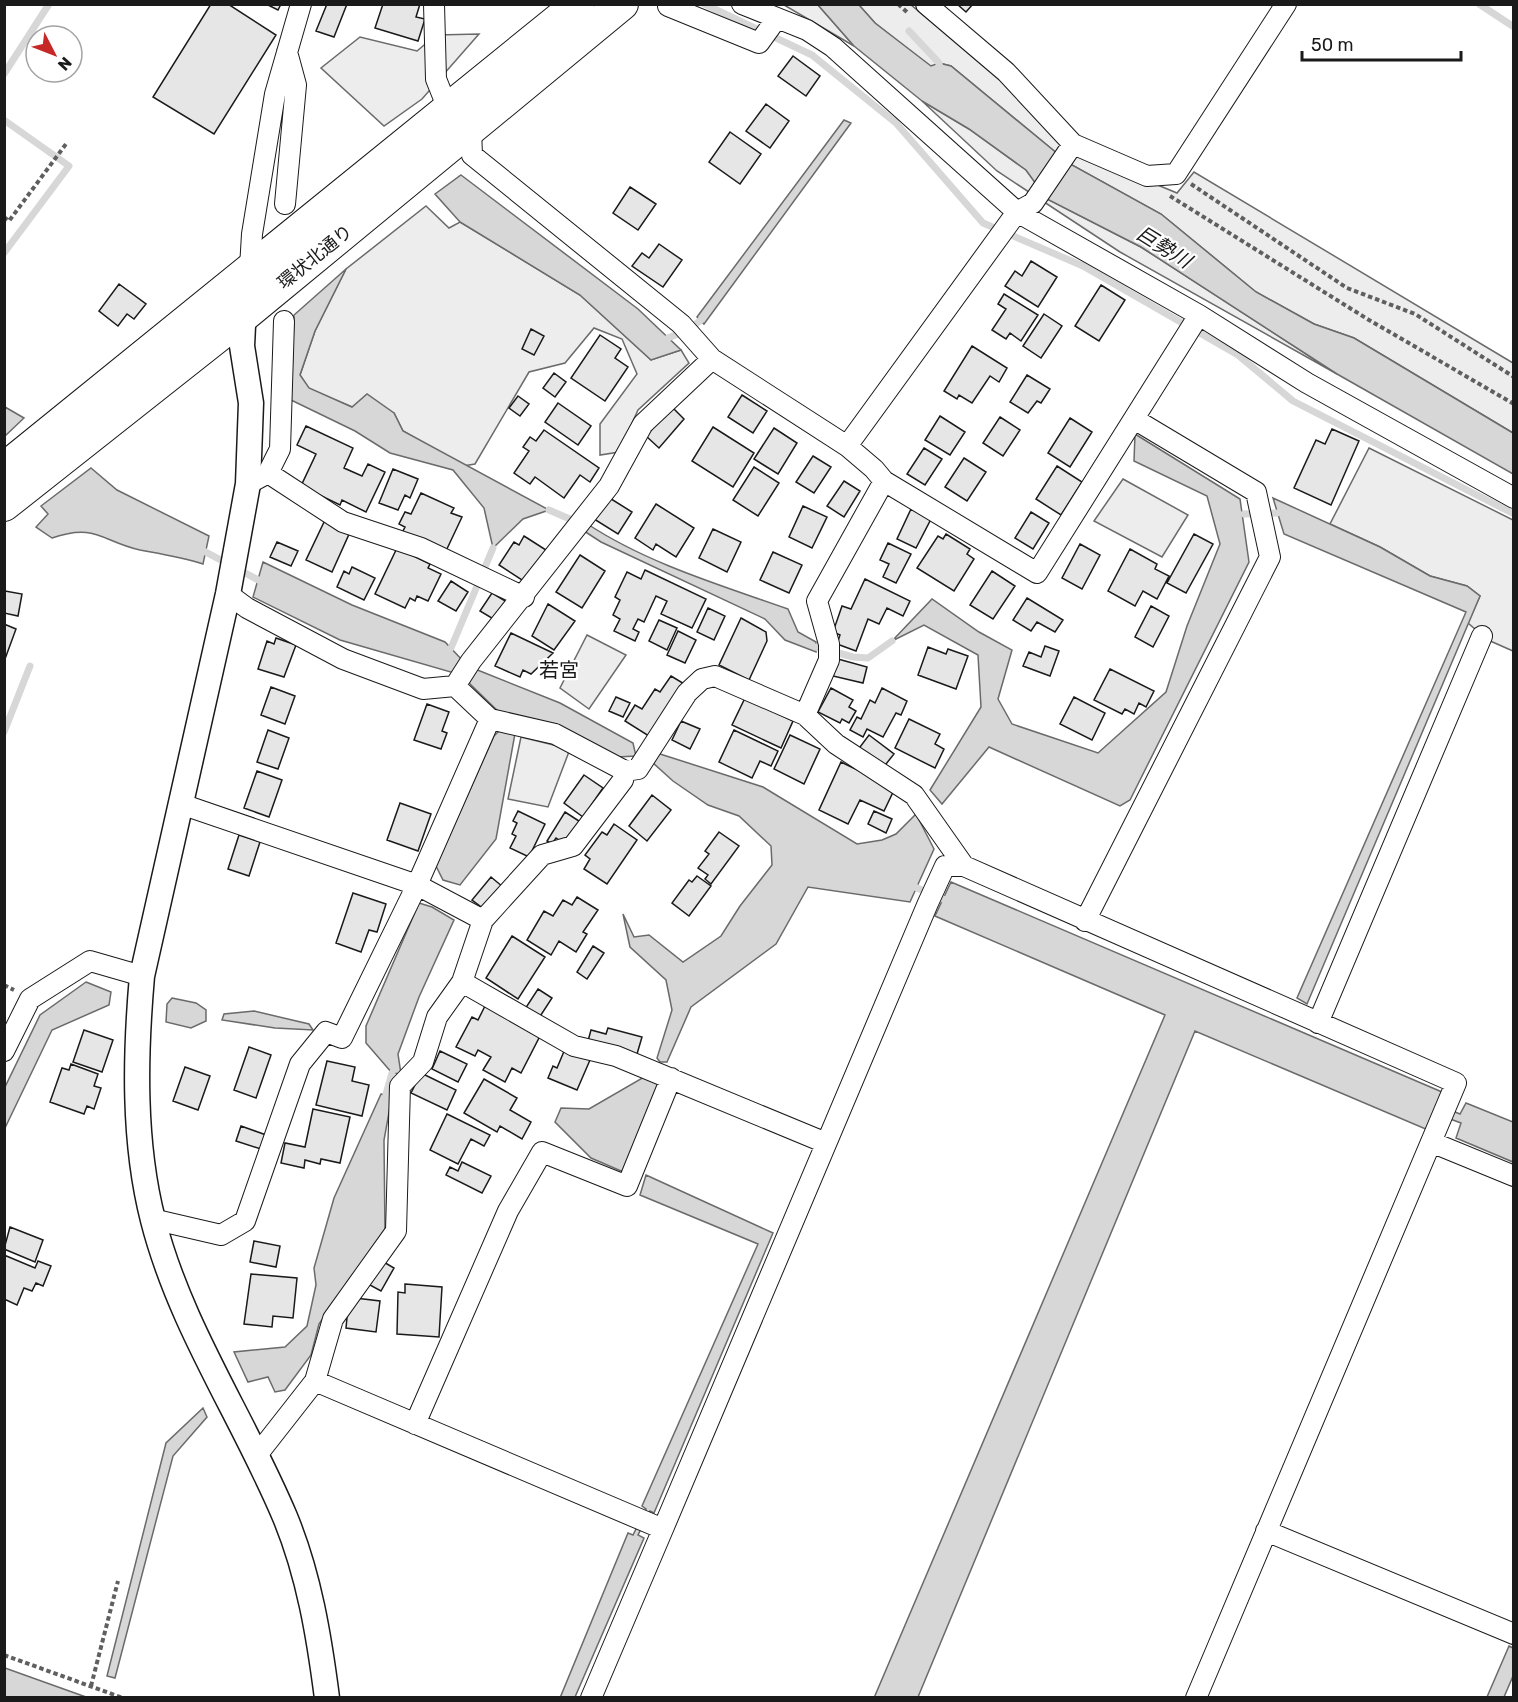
<svg xmlns="http://www.w3.org/2000/svg" width="1518" height="1702" font-family="Rubik,'Noto Sans JP',sans-serif">
<style>
.built{fill:#ededed;stroke:#6a6a6a;stroke-width:1.5}
.water{fill:#d7d7d7;stroke:#6a6a6a;stroke-width:1.5}
.lines{fill:none;stroke-linecap:round;stroke-linejoin:round}
.stream{stroke:#d7d7d7;stroke-width:7}
.building{fill:#e6e6e6;stroke:#1a1a1a;stroke-width:1.5}
.minor-casing{stroke:#1a1a1a;stroke-width:22}
.tertiary-casing{stroke:#1a1a1a;stroke-width:27}
.trunk-casing{stroke:#1a1a1a;stroke-width:34}
.path{stroke:#5f5f5f;stroke-width:4;stroke-dasharray:4.5 3;stroke-linecap:butt}
.minor{stroke:#fff;stroke-width:20}
.tertiary{stroke:#fff;stroke-width:24}
.trunk{stroke:#fff;stroke-width:32}
.labels{text-anchor:middle;stroke-width:4.5;stroke-linejoin:round;paint-order:stroke}
.street-label{font-size:18px;fill:#1a1a1a;stroke:#fff}
.water-label{font-size:20px;font-style:italic;fill:#1a1a1a;stroke:#fff}
.neighbourhood-label{font-size:20px;fill:#1a1a1a;stroke:#fff}
</style>
<rect width="100%" height="100%" fill="#fff"/>
<path class="built" d="M784 5H818L854 46Z
M859 5H911L992 71 1071 149 1177 193 1194 172 1513 363V433L1354 338 1314 324 1256 292 1161 214 1070 164 951 66 939 63 931 67 875 23Z
M479 34 422 99 384 126 321 68 360 37 417 51 436 35Z
M922 101 969 129 1026 170 1047 199 1141 247 1337 374 1120 252 997 171Z
M426 206 449 228 460 222 580 295 651 360 681 350 689 363 638 410 619 452 600 455V424L637 374 622 339 594 328 565 363 529 372 475 464 463 466 403 431 394 413 352 407 309 389 300 375 315 331 346 269Z
M1369 448 1513 520V651L1488 640 1468 623 1480 596 1467 586 1430 576 1380 547 1330 524Z
M1123 479 1188 515 1162 557 1094 521Z
M587 635 626 655 589 709 560 688Z
M521 737 570 749 548 807 508 799Z"/>
<path class="water" d="M818 5H859L875 23 931 66 939 63 951 66 1070 164 1161 214 1256 292 1314 324 1354 338 1513 433V474L1337 374 1141 247 1047 199 1026 170 969 129 922 101 854 46Z
M844 120 851 123 704 324 697 317Z
M461 175 638 309 681 350 651 360 580 295 460 222 435 194Z
M346 269 315 331 300 375 309 388 352 407 367 394 394 413 403 431 549 510 523 519 493 548 484 508 453 470 390 453 355 431 291 400 294 315Z
M5 407 24 418 5 436Z
M1135 434 1240 499 1249 562 1130 800 1120 806 989 747 942 804 930 790 981 707 978 655 924 625 892 641 932 599 979 632 1012 650 998 699 1012 724 1098 753 1166 692 1187 626 1220 544 1207 496 1134 461Z
M91 468 117 490 209 536 203 564C182 557 162 554 140 550 101 541 96 523 52 538L36 527 48 514 41 506Z
M1273 498 1380 547 1430 576 1467 586 1480 596 1307 1004 1297 998 1466 612 1284 534Z
M586 523C646 563 720 585 788 609L798 632 816 642V652L785 640 765 619 601 542 581 529Z
M263 562 352 605 445 642 464 662 454 673 340 640 253 597Z
M475 669 560 703 633 743 636 756 617 757 501 714 469 683Z
M504 726 516 728 496 839 460 885 443 880 436 866 494 736Z
M657 753 763 787 857 844 882 840 896 834 916 814 934 849 910 902 808 887 776 944 691 1007 667 1062H660L657 1058 672 1010 666 980 630 947 623 914 634 937 649 935 683 962 721 936 740 906 772 865 771 846 739 816 708 805 673 781 652 762Z
M951 882 1442 1092 1438 1105 1460 1114 1466 1103 1513 1122V1162L1456 1138 1461 1123 1434 1113 1428 1130 1195 1031 918 1697 874 1698 1165 1015 935 916Z
M419 903 432 907 454 920 419 997 398 1054 401 1074 392 1073 366 1043V1026Z
M86 982 111 992 109 1005 52 1030 5 1128V1087L40 1015Z
M172 998 196 1003 206 1010V1021L191 1028 166 1022 167 1004Z
M254 1011 309 1024 313 1030 275 1028 222 1020 224 1014Z
M644 1077 653 1080 661 1088 626 1169 621 1171 591 1158 555 1122 561 1108 589 1109Z
M381 1094 392 1096 384 1140 385 1233 350 1278 319 1324 311 1355 285 1390 275 1392 268 1377 248 1382 234 1352 285 1347 307 1326 316 1285 314 1268 334 1198Z
M646 1175 773 1233 654 1513 650 1511 638 1535 644 1538 575 1697 560 1698 628 1533 633 1535 646 1509 642 1506 758 1244 640 1195Z
M203 1408 207 1417 173 1456 115 1678 107 1676 166 1443Z
M1509 1646 1513 1648V1676L1504 1697H1487Z
M4 1668H5L86 1697H5Z"/>
<g class="lines">
<path class="stream" d="M704 4 812 55 896 123 983 223 1083 266 1238 355 1293 401 1514 514
M1479 4 1514 27
M909 31 939 63 940 70
M4 74 49 4
M4 120 69 166 4 253
M668 338 688 330 701 320
M549 510 579 523
M1244 514 1277 513
M200 549 264 583
M816 647 853 657 868 658 892 641
M451 648 493 548
M4 732 30 666
M910 885 943 899
M386 1094 392 1073"/>
</g>
<path class="building" d="M211 4H228L276 35 214 134 153 97Z
M266 4H281L278 10Z
M327 4H347L334 37 316 31Z
M383 4H420L416 17 425 19 418 41 375 28Z
M957 4H973L966 12Z
M793 56 820 76 806 96 778 76Z
M766 104 789 121 770 148 746 131Z
M730 132 761 154 740 184 709 162Z
M630 187 656 204 638 230 613 213Z
M659 244 682 260 663 287 632 266 642 253 649 258Z
M1031 261 1057 277 1038 307 1005 286 1015 271 1022 276Z
M119 284 146 304 134 319 127 314 118 326 99 311Z
M1101 285 1125 300 1099 341 1075 326Z
M1004 294 1038 315 1021 341 1010 333 1006 339 992 330 1006 309 998 304Z
M1044 314 1062 326 1041 358 1023 346Z
M531 329 544 336 534 355 522 349Z
M600 335 621 349 615 358 628 367 605 401 571 378Z
M972 346 1007 368 999 382 990 376 972 403 959 395 957 399 944 391Z
M554 373 566 382 555 397 543 388Z
M1027 375 1050 389 1041 403 1037 401 1028 413 1010 402Z
M742 395 767 411 753 433 728 417Z
M518 396 529 404 520 416 509 408Z
M558 403 591 426 578 445 545 422Z
M672 407 684 419 659 448 646 436Z
M940 416 965 432 950 455 925 440Z
M1000 417 1020 430 1003 456 983 443Z
M1070 418 1092 432 1070 467 1048 453Z
M306 426 353 448 344 468 362 476 368 464 385 472 366 512 342 500 340 505 301 486 316 454 297 445Z
M713 427 754 453 733 487 692 461Z
M774 428 797 443 778 474 754 459Z
M1332 429 1359 441 1331 505 1294 488 1316 440 1325 444Z
M544 430 599 468 590 482 580 475 564 498 535 477 530 484 514 473 529 451 523 447 530 437 536 441Z
M924 448 942 459 925 485 907 474Z
M813 456 831 467 814 493 796 482Z
M964 458 986 472 967 501 945 487Z
M1057 466 1082 482 1061 515 1036 499Z
M754 467 779 483 758 516 733 500Z
M393 469 418 479 410 498 405 495 398 510 379 503Z
M844 481 860 491 844 517 827 506Z
M421 493 454 508 451 513 462 517 445 553 402 533 405 527 399 524 405 512 411 514Z
M608 497 632 512 618 534 594 519Z
M656 504 694 528 676 557 656 544 653 550 635 538Z
M803 506 827 517 812 548 789 537Z
M911 509 931 519 916 548 897 539Z
M1031 512 1049 523 1033 549 1015 538Z
M325 520 350 532 332 572 306 560Z
M713 529 741 542 727 572 699 558Z
M946 534 970 549 967 554 974 559 954 591 917 568 938 536 943 539Z
M1194 534 1213 544 1186 593 1167 583Z
M524 536 546 550 525 582 499 565 514 542 519 545Z
M277 542 298 551 291 566 270 557Z
M888 543 911 554 896 583 883 577 889 564 880 560Z
M1080 544 1100 555 1082 589 1062 578Z
M397 548 430 564 428 568 441 574 428 601 417 596 415 601 410 598 405 608 375 594Z
M1130 549 1157 564 1155 569 1169 576 1157 599 1143 591 1135 606 1108 591Z
M773 552 802 565 789 593 760 580Z
M580 555 605 571 582 608 556 592Z
M352 567 375 578 364 600 337 587 344 571 349 574Z
M645 570 706 599 692 628 661 614 667 601 656 596 644 622 638 619 633 629 639 632 635 641 614 631 620 619 613 615 620 600 615 597 627 572 641 579Z
M992 571 1015 586 993 619 970 605Z
M865 579 910 601 903 616 887 608 879 624 868 619 856 651 837 644 840 635 833 632 842 606 851 609Z
M451 581 468 592 456 611 438 601Z
M5 591 22 594 18 616 4 613Z
M492 593 507 602 495 620 480 611Z
M1027 598 1063 620 1055 632 1037 622 1031 631 1013 620Z
M548 604 575 621 554 650 532 636Z
M1151 606 1169 616 1153 647 1135 637Z
M708 608 725 616 714 640 697 632Z
M741 618 766 632 767 641 749 680 719 665Z
M659 620 677 628 667 650 649 641Z
M4 624 16 629 5 659H4Z
M678 631 696 640 685 663 667 655Z
M511 633 553 653 531 674 523 670 520 677 495 666Z
M276 638 296 645 284 677 258 669 267 641 274 644Z
M1045 646 1059 651 1050 676 1023 666 1029 652 1041 657Z
M928 647 946 654 948 649 968 656 956 689 918 675Z
M838 659 867 667 863 683 833 676Z
M1110 669 1154 691 1146 707 1139 703 1134 714 1125 709 1122 714 1094 700Z
M671 676 686 685 652 738 625 721 635 705 642 709 655 689 660 692Z
M271 687 295 696 285 724 261 715Z
M831 688 853 700 849 707 856 711 849 723 842 719 840 723 818 712Z
M882 688 907 701 901 715 896 713 883 737 867 729 863 737 850 730 857 717 861 719 870 700 875 703Z
M616 697 630 703 623 717 609 711Z
M1074 697 1105 713 1092 740 1060 724Z
M745 698 793 721 781 748 732 725Z
M427 704 449 712 442 731 447 733 441 749 414 740Z
M909 719 940 734 935 744 944 749 935 768 895 748Z
M681 721 700 729 690 749 672 740Z
M268 730 289 738 278 769 257 762Z
M734 730 778 751 771 766 760 761 752 778 719 762Z
M790 735 820 749 804 784 774 769Z
M869 735 894 754 882 769 857 751Z
M841 762 895 788 884 811 860 800 848 824 819 810Z
M257 771 282 780 269 817 244 808Z
M584 775 603 788 583 817 564 803Z
M652 795 671 810 647 841 629 826Z
M400 803 431 814 418 851 387 840Z
M518 811 545 824 529 857 510 848 516 836 512 834 517 823 513 821Z
M874 811 892 819 886 833 868 824Z
M565 812 582 823 572 838 562 842 556 838 552 844 547 841Z
M614 824 637 840 607 884 584 869 590 859 585 855 602 832 607 835Z
M719 832 739 846 711 884 705 879 708 875 698 868 709 854 705 851Z
M239 835 260 842 249 876 228 869Z
M697 876 711 886 689 916 672 903 689 880 692 882Z
M491 877 503 887 484 909 472 900Z
M353 893 386 904 377 932 369 930 361 952 336 943Z
M577 897 598 910 583 932 587 934 576 952 559 941 551 955 527 940 544 911 553 916 563 900 572 905Z
M512 936 545 957 518 999 486 978Z
M593 946 604 953 587 979 577 972Z
M538 989 552 998 539 1018 525 1009Z
M486 1004 541 1034 521 1073 512 1068 505 1082 483 1070 491 1057 478 1050 475 1056 456 1047 472 1017 478 1020Z
M608 1028 642 1037 637 1054 588 1041 591 1030 606 1034Z
M84 1030 113 1040 102 1072 73 1062Z
M249 1047 271 1055 256 1098 234 1090Z
M565 1049 590 1060 577 1090 548 1078 553 1066 557 1068Z
M440 1051 467 1064 458 1082 432 1069Z
M327 1061 355 1067 352 1081 369 1085 362 1116 316 1105Z
M71 1064 98 1074 94 1086 101 1088 94 1109 87 1106 84 1114 50 1102 62 1068 69 1070Z
M185 1067 210 1076 198 1110 173 1101Z
M421 1073 456 1090 447 1110 411 1093Z
M484 1079 517 1098 510 1110 531 1122 522 1139 500 1126 497 1132 464 1113Z
M313 1109 350 1117 340 1163 321 1159 320 1164 305 1160 304 1168 281 1163 285 1143 305 1147Z
M447 1114 490 1135 484 1146 471 1139 458 1164 430 1150Z
M241 1126 269 1136 264 1150 236 1141Z
M462 1162 491 1176 482 1193 446 1175 450 1167 458 1171Z
M10 1227 43 1240 35 1262 4 1249Z
M254 1241 280 1246 276 1267 250 1262Z
M4 1255 35 1268 38 1261 51 1266 43 1286 36 1283 32 1291 24 1288 17 1305 4 1299Z
M382 1261 394 1268 381 1291 368 1284Z
M251 1274 297 1278 293 1318 273 1316 272 1327 244 1324Z
M405 1284 442 1287 439 1337 397 1334 398 1292 405 1293Z
M355 1298 380 1301 376 1332 346 1328 348 1307H353Z"/>
<g class="lines">
<g class="minor-casing">
<path id="minor" d="M434 4 436 79 448 109
M742 4 807 30 833 47 1017 212 1199 315 1307 383 1514 498
M926 4 1006 72 1073 144 1147 176 1176 174 1286 4
M668 6 759 43 777 18
M471 130 472 155 681 324 712 359 847 446 1017 212 1033 203 1073 144
M285 204 296 85 287 52
M250 268 252 234 275 94 301 4
M847 446 874 469 884 481 1037 573 1199 315
M268 473 280 449 284 321
M248 484 268 473 343 522 421 548 524 597
M228 594 247 608 343 659 423 689 455 686 490 719
M455 686 471 661 609 486 643 424 712 359
M805 715 836 744 914 795 964 866
M181 804 417 885 483 920
M1085 921 1270 557 1256 492 1134 419
M462 982 574 1046 616 1056 826 1143
M1318 1023 1482 636
M4 1051 30 999 90 961 142 976
M1431 1142 1514 1176
M152 1219 221 1235 245 1221 300 1064 326 1032 342 1038 417 885 490 719 555 734 625 771 638 769 687 693 702 679 715 676 805 715 829 660V644L817 601 884 481
M315 1381 333 1319 396 1231 400 1086 423 1062 437 1017 462 982 483 920 542 855 573 846 623 780 625 771
M415 1424 508 1211 542 1152 627 1186 671 1078
M257 1455 315 1381 663 1529 928 903 945 866H964L1456 1083 1196 1698
M1266 1531 1514 1634
M591 1698 663 1529"/>
</g>
<g class="tertiary-casing">
<path id="tertiary" d="M244 305 242 346 251 403 248 484 228 594 142 976C135 1056 133 1142 153 1220 180 1326 243 1417 285 1517 309 1575 319 1636 327 1698"/>
</g>
<g class="trunk-casing">
<path id="trunk" d="M4 469 578 4
M4 505 242 317 622 4"/>
</g>
<path class="path" d="M898 4 909 14
M1191 184 1347 288 1415 314 1514 377
M1170 196 1369 320 1514 404
M4 217 9 221 66 144
M4 985 14 990
M4 1655 123 1698
M91 1686 118 1581"/>
<use href="#minor" class="minor"/>
<use href="#tertiary" class="tertiary"/>
<use href="#trunk" class="trunk"/>
</g>
<g class="labels">
<g class="street-label">
<text transform="translate(315 257) rotate(-39)" y="6">環状北通り</text>
</g>
<g class="water-label">
<text transform="translate(1164 247) rotate(32)" y="7">巨勢川</text>
</g>
<g class="neighbourhood-label">
<text x="559" y="677">若宮</text>
</g>
</g>
<rect width="1518" height="1702" fill="none" stroke="#1a1a1a" stroke-width="12"/>
<g transform="translate(54 54) rotate(132)"><circle r="28" fill="#ffffff" stroke="#a3a3a3" stroke-width="1.5"/>
<path d="M0-4.5L10 22L0 15L-10 22Z" fill="#c62828"/>
<text y="-9" font-size="16" font-weight="bold" text-anchor="middle" fill="#1a1a1a">N</text>
</g>
<path d="M1302 51v9h159v-9" fill="none" stroke="#1a1a1a" stroke-width="3"/>
<text x="1311" y="51" font-size="18" fill="#1a1a1a" stroke="#ffffff" stroke-width="4.5" paint-order="stroke">50 m</text>
</svg>
